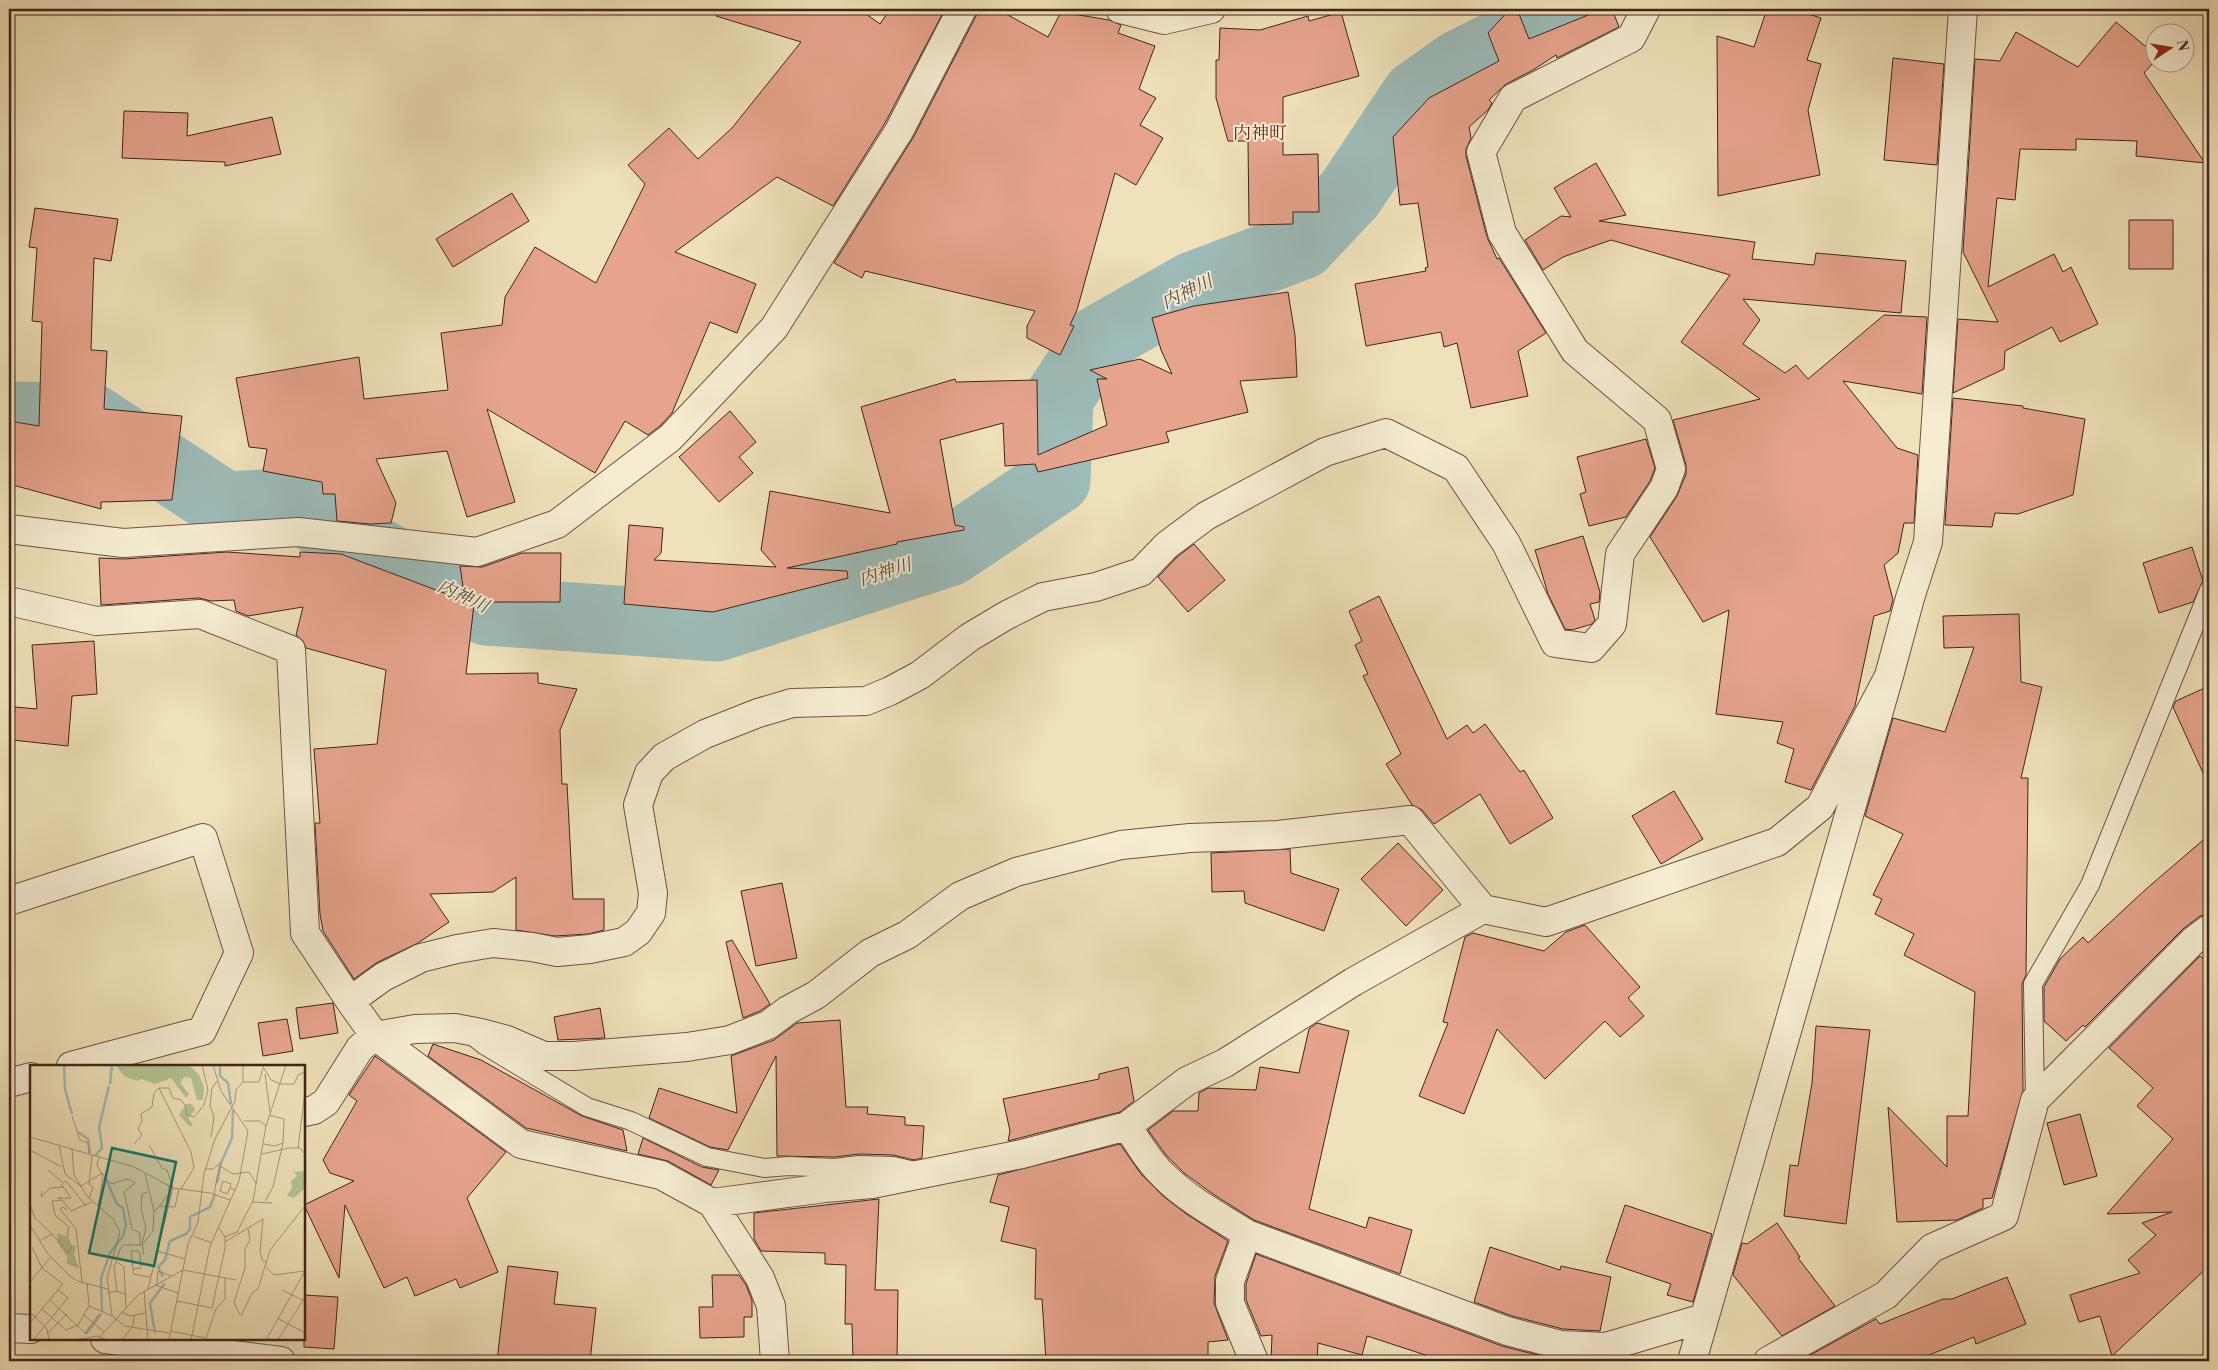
<svg xmlns="http://www.w3.org/2000/svg" width="2218" height="1370" font-family="'Libre Bodoni','Noto Serif JP',serif">
<style>
.lines{fill:none;stroke-linecap:round;stroke-linejoin:round}
.river{stroke:#9dbbb8;stroke-width:69}
.building{fill:#e6a48d;stroke:#40251a}
.service-casing{stroke:#6c5442;stroke-width:20}
.minor-casing{stroke:#6c5442;stroke-width:30}
.service{stroke:#f5ecd2;stroke-width:18}
.minor{stroke:#f5ecd2;stroke-width:28}
.labels{text-anchor:middle;stroke-width:4;stroke-linejoin:round;paint-order:stroke}
.neighbourhood-label{font-size:18px;fill:#7a1f14;stroke:#f5ecd2}
.water-label{font-size:18px;font-style:italic;fill:#574a42;stroke:#f5ecd2}
.inset-river{fill:none;stroke:#9dbbb8;stroke-width:2.5}
.inset-road{fill:none;stroke:#a99679;stroke-width:1}
.view{fill:#0f766e;fill-opacity:0.15;stroke:#0f766e;stroke-width:2.5}
.inset-edge{fill:none;stroke:#40251a;stroke-width:2.5}
</style>
<rect width="100%" height="100%" fill="#efe1b9"/>
<filter id="stains"><feTurbulence type="fractalNoise" baseFrequency=".004" numOctaves="4"/><feColorMatrix values="0 0 0 0 .2 0 0 0 0 .09 0 0 0 0 .02 0 0 0 .5 -.17"/></filter>
<radialGradient id="worn" r=".72"><stop offset=".6" stop-color="#630" stop-opacity="0"/><stop offset="1" stop-color="#630" stop-opacity=".3"/></radialGradient>
<g class="lines">
<path class="river" d="M9 416 90 417 225 506 286 503 486 611 717 627 949 552 1056 480 1059 398 1096 341 1193 286 1302 245 1350 194 1416 95 1460 64 1569 9"/>
</g>
<path class="building" d="M718 9H859L880 24 890 9H945L885 123 833 206 777 177 675 252 756 284 737 333 710 322 672 413 660 426 648 435 625 421 595 473 487 409 515 502 467 517 447 451 376 459 396 503 391 523 370 524 337 521 335 494H323L322 482 263 471 267 449 249 447 236 378 359 357 364 399 448 390 441 333 502 325 505 297 535 247 596 283 645 184 628 165 669 128 698 159 732 128 801 42 716 16Z
M978 9H997L1048 37 1061 12 1109 20 1121 25 1118 33 1155 46 1139 89 1156 98 1140 125 1163 138 1136 185 1115 173 1077 310 1070 325 1074 326 1060 355 1027 338V326L1035 311 865 271 862 278 834 263 913 138 976 16Z
M1510 9H1517L1529 39 1603 9H1612L1619 27 1557 58 1556 55 1533 70 1506 84 1489 100 1492 103 1488 110 1469 127 1471 138 1466 149V156L1487 237 1497 259 1499 258 1546 333 1518 351 1528 396 1471 408 1457 343 1444 347 1441 332 1366 346 1355 284 1426 271 1425 268 1428 267 1418 203 1400 205 1393 137 1429 98 1499 61 1488 33Z
M1767 9H1793L1821 18 1807 60 1821 64 1808 110 1820 175 1718 196 1717 36 1754 47Z
M1341 12 1359 76 1283 97V155L1318 154 1319 212H1293V224L1249 225 1248 141H1228L1216 98V60H1219L1220 28 1260 30 1308 16 1309 21Z
M2116 22 2156 55V60L2144 73 2205 163 2136 156 2137 141 2076 139V150L2020 149 2015 200 1997 198 1988 287 2054 254 2063 272 2071 267 2098 324 2060 342 2052 327 2005 351 2004 369 1953 393 1958 319 1998 322 1963 252 1975 59 2000 61 2016 32 2078 67Z
M1893 58 1944 64 1937 165 1884 160Z
M124 111 188 113 187 136 272 117 281 154 225 166V162L122 158Z
M1596 163 1626 215 1599 221 1755 242 1752 259 1814 265 1816 253 1906 261 1901 313 1743 299 1760 320 1743 344 1785 373 1796 365 1808 379 1884 315 1927 317 1922 394 1843 381 1897 448 1918 455 1914 523H1904L1898 553 1884 565 1893 600 1890 611 1874 616 1855 706 1811 790 1785 782 1794 749 1777 743 1783 722 1716 714 1729 610 1703 622 1650 537 1677 496 1686 474V465L1673 420 1760 399 1681 342 1730 275 1611 240 1563 257 1543 270 1525 240 1561 216 1571 217 1554 188Z
M512 193 529 221 453 267 436 239Z
M35 208 118 219 111 261 94 258 91 350 107 351 104 409 182 416 172 500 101 502V509L9 484V421L39 426 42 322 32 321 37 248 29 247Z
M2129 220H2173V269H2129Z
M1288 292 1295 335 1297 377 1240 381 1248 412 1166 432 1169 442 1038 472 1035 464 1005 466 1003 423 940 440 955 525 964 527V530L897 542V544L787 568 847 571 848 578 713 612 624 604 629 525 663 528 661 553 654 560 776 567 761 550 770 491 890 513 861 407 955 379 956 382 1037 380 1038 455 1107 425 1097 379H1107L1090 370 1140 359 1172 374 1161 350 1152 318 1194 306Z
M1953 398 2023 406V408L2085 419 2073 495 2018 514 1995 513 1992 527 1945 525Z
M730 411 756 442 739 457 753 473 719 502 679 457Z
M1646 439 1655 468 1650 481 1626 517 1589 526 1580 494 1586 492 1577 457Z
M1583 536 1600 592 1599 602 1590 604 1595 620 1592 624 1572 630 1565 629 1548 594 1535 550Z
M1194 544 1225 580 1188 612 1158 577 1177 557Z
M2192 547 2203 581 2193 602 2159 613 2143 563Z
M227 552 300 557V552L341 554 465 601 460 566 482 567 522 553H561L560 602H468L474 604 466 674 538 673V683L577 689 560 730 562 784H567L573 899H604V930L588 934 555 936 516 930V877L493 892 430 894 449 922 418 943 376 963 354 979 323 931 320 914 315 823H320L314 749 377 744 386 670 306 648 303 641 296 635 303 607 248 616 236 611 234 600 211 601 199 598 101 605 99 558 124 559Z
M1379 596 1447 739 1467 725 1473 733 1485 724 1520 772 1524 770 1553 818 1510 844 1480 794 1434 824 1422 810 1412 805 1386 764 1401 754 1363 676 1368 674 1355 645 1362 641 1349 611Z
M2019 614 2021 682 2042 687 2021 778H2028L2026 975 2022 984 2023 1091 1992 1198 1983 1199V1208L1957 1220 1897 1222 1888 1107 1947 1167V1116H1968L1975 992 1904 955 1914 934 1875 914 1882 899 1873 895 1903 834 1865 816 1893 718 1945 732 1974 647 1944 648 1943 616Z
M94 641 97 694 72 696 68 746 12 740 15 707 37 709 32 645Z
M2209 686V786L2173 707 2176 701Z
M1674 791 1703 839 1661 864 1632 816Z
M2209 835V914L2200 916 2183 929 2085 1027 2083 1025 2066 1041 2044 1021V987L2060 959 2083 937 2088 943 2145 890Z
M1398 843 1443 890 1406 926 1361 879Z
M1290 849 1291 873 1339 889 1324 931 1245 903 1244 891 1212 892 1211 853Z
M782 883 797 958 756 966 741 891Z
M1585 925 1640 987 1628 998 1644 1016 1620 1037 1605 1021 1545 1079 1497 1029 1464 1114 1419 1096 1448 1023 1443 1022 1465 937 1473 933 1544 951 1566 932Z
M732 940 770 1004 760 1011 743 1018 726 942Z
M2200 956 2209 964V1266L2112 1356 2100 1316 2079 1322 2070 1295 2140 1273 2128 1260 2156 1235 2142 1223 2172 1212 2107 1214 2173 1139 2137 1106 2153 1088 2109 1048Z
M333 1003 338 1033 300 1039 296 1008Z
M600 1008 605 1038 558 1040 554 1017Z
M287 1019 293 1051 263 1056 258 1023Z
M840 1020 846 1107H868L867 1114 905 1117V1125L924 1126 922 1158 914 1160 893 1155 859 1154 835 1157 777 1156 776 1056 728 1150 710 1147 649 1118 659 1088 737 1113 731 1056 774 1040 797 1023Z
M1317 1023 1349 1031 1309 1209 1366 1228 1369 1217 1412 1230 1400 1274 1254 1220 1213 1194 1184 1173 1166 1155 1148 1130 1173 1111H1198L1199 1093 1208 1088 1256 1090 1260 1067 1299 1073 1309 1029Z
M1816 1026 1870 1030 1846 1224 1784 1216 1790 1165 1798 1166 1812 1083Z
M433 1044 481 1060 582 1116 623 1130 627 1151 526 1128 428 1056Z
M375 1056 506 1152 467 1198 498 1272 460 1288 456 1279 415 1296 407 1277 384 1288 345 1205 339 1278 304 1205 354 1181 330 1173 323 1160 357 1101 349 1095Z
M1128 1067 1134 1101 1120 1112 1008 1141 1010 1131 1003 1099 1099 1079V1074Z
M2080 1114 2097 1176 2064 1185 2047 1123Z
M643 1138 702 1167 719 1170 711 1185 668 1161 638 1154Z
M1120 1144 1141 1174 1163 1196 1185 1213 1228 1241 1215 1276 1214 1303 1228 1340 1208 1342V1361H1046L1042 1299H1035L1036 1249 1001 1241 1009 1207 990 1202 998 1175Z
M879 1199 875 1290H898L897 1361H853L852 1324H845L846 1265 825 1264V1253L761 1251 754 1239V1213Z
M1625 1205 1712 1234 1693 1302 1667 1295 1671 1284 1606 1262Z
M1777 1223 1800 1257 1798 1258 1835 1306 1782 1336 1733 1275 1742 1243 1747 1244Z
M1490 1247 1560 1270 1561 1266 1611 1277 1600 1331 1563 1329 1512 1316 1474 1302Z
M1256 1254 1502 1346 1557 1360 1575 1361H1444L1367 1336 1362 1355 1318 1343 1317 1361H1271L1272 1335 1261 1336 1246 1300V1284Z
M508 1266 558 1272 554 1304 596 1308 590 1361H497Z
M712 1275H739L746 1285 752 1300V1317H744V1337L700 1338 699 1307H713Z
M2007 1277 2026 1324 1976 1344 1974 1337 1914 1361 1801 1360 1876 1319 1880 1324 1943 1299H1952Z
M304 1295 338 1297 334 1349 304 1347Z"/>
<g class="lines">
<g class="service-casing">
<path id="service" d="M474 1037 484 1045 587 1107 631 1121 707 1157 764 1168 789 1166 835 1168 859 1165 893 1166 915 1171
M2035 1100 2033 984 2090 885 2209 590"/>
</g>
<g class="minor-casing">
<path id="minor" d="M1120 9 1164 20 1211 9
M9 529 123 543 298 532 477 552 557 524 670 438 774 328 899 131 962 9
M9 601 96 621 200 614 291 650 305 933 350 1001 375 1036 521 1144 661 1175 712 1203 760 1278 771 1306 775 1361
M9 901 203 838 239 953 202 1031 71 1066
M350 1001 383 977 421 958 457 949 493 943 532 947 557 952 590 949 624 942 638 932 651 913 653 893 638 805 649 773 664 757 705 734 758 713 792 703 866 701 890 691 920 675 970 637 1007 615 1043 597 1096 587 1141 572 1167 545 1206 516 1325 452 1386 433 1456 468 1506 543 1555 643 1591 648 1612 624 1620 554 1664 488 1671 469 1657 420 1575 351 1502 233 1481 152 1513 98 1631 38 1646 9
M9 1083 31 1077
M304 1112 314 1110 326 1102 360 1048 375 1036 415 1029 455 1028 481 1033 507 1040 544 1056H574L687 1047 730 1040 768 1025 788 1010 816 995 870 953 907 935 960 896 1016 872 1121 845 1190 838 1278 835 1410 820 1483 909 1546 922 1777 842 1820 807 1889 676
M1127 1126C1139 1144 1149 1162 1164 1176 1188 1200 1219 1216 1247 1234L1230 1281V1303L1254 1361
M712 1203 825 1188 872 1184 1022 1154 1127 1126 1187 1081 1225 1063 1353 982 1483 909
M1247 1234 1507 1331 1561 1345 1606 1347 1704 1318
M9 1328 31 1329
M105 1339 281 1361
M1692 1361 1889 676 1910 598 1928 542 1963 9
M1768 1361 1886 1295 1932 1248 2004 1216 2035 1100 2194 940 2209 929"/>
</g>
<use href="#service" class="service"/>
<use href="#minor" class="minor"/>
</g>
<g class="labels">
<g class="neighbourhood-label">
<text x="1260" y="139">内神町</text>
</g>
<g class="water-label">
<text transform="translate(1187 292) rotate(-26)" y="6">内神川</text>
<text transform="translate(885 572) rotate(-18)" y="6">内神川</text>
<text transform="translate(463 596) rotate(25)" y="6">内神川</text>
</g>
</g>
<g transform="translate(30 1065)">
<rect width="275" height="275" fill="#efe1b9"/>
<path d="M86 0H159L169 10 174 22 173 35H167L161 13 154 12 150 18 159 29 156 33 141 13 125 19 111 14 107 16 94 11ZM156 39H162L165 45 158 53 163 60 160 62 149 50ZM275 106V123L264 133 257 131 262 123 261 116 267 111 264 107ZM28 168 36 172 40 180 46 181 44 189 49 204 36 198 38 193 27 177Z" fill="#b4c494"/>
<path class="inset-river" d="M34 0 35 24 42 49M190 0V11L198 18 201 39M80 19 82 0M48 67 58 74 60 88M65 91 72 83 69 62 79 21M187 118 191 98 202 73 203 45M133 212 128 202 135 195 140 176 156 169 160 164V152L180 142 185 129M72 247 71 213 80 188 93 171 96 160 93 143 87 139 75 112M125 268 120 238 135 218M56 269 71 249"/>
<path class="inset-road" d="M213 0V17M232 0 241 15 251 19H264L268 10 275 7M235 9 240 47M213 17H229L233 3M129 23 161 87 164 103 151 124M42 51 50 75 58 78 59 89M214 56H230L236 61M0 72 104 102 143 123 180 128 200 135M181 72 184 52 180 41 182 23 187 16M104 79 112 70 108 63 112 57 111 49 122 42 124 28 129 23H139L143 33 151 35 155 40 157 50 164 52 174 40 178 25 172 0M234 79 245 81 253 78M29 80 35 109 52 122M268 83 275 27M42 84 44 110 57 131 83 154 90 167 77 213 82 251 95 261 139 268M0 85 32 102M232 89 259 83H270L275 89M190 101 203 109 219 107 226 118M176 104H183L190 98 184 129M18 105 33 118 36 116 56 141M31 119 41 133H28H31M51 121 72 108 81 119 98 114 105 118 94 127 102 164 110 168V181M200 123 201 119 193 116 190 126 197 129 200 123 205 125M12 126 11 132 20 123 34 122M59 134 63 122 59 120 62 90M235 136 243 122 253 78 254 54 239 50M222 137 242 138M0 139 5 153 22 169M68 141 73 112 67 100 69 92M130 141 139 128V120M37 145 33 142 30 144 46 164 52 217M124 146 130 141 145 142 149 124M233 154 230 186 232 195 236 197M0 160 18 189 40 211 47 216 78 224M163 171 182 178M195 172 207 167 223 136 236 61 256 0M11 175 22 169 39 188 41 182 37 171 39 162 25 150 22 136 32 135 41 146 62 137M195 177 233 154M127 186 155 194M114 190 112 178 116 164 111 143 112 129 117 127M87 197 94 202 96 243M236 202 244 210 274 206M103 204 111 203 110 188 107 186H101L103 204V209L120 212M0 217 21 192M127 219 128 206 142 211M125 220 148 228M118 224 143 123 137 105 132 103 119 80M252 225 275 236M87 226 84 203 90 184 93 180H112L123 166 124 146 115 109M114 226 118 275M78 228 86 226 97 230M20 235 55 268M147 236 182 243M59 241 82 251M182 243 195 183V172L189 163M12 244 36 265 48 260 59 241 57 218M0 247 17 264 19 275M92 247 100 251 116 248M54 250 74 267M210 250 204 237 215 203V184L220 175 218 164M211 251 222 228 228 224 240 185 275 141M247 253 275 268M0 258 33 219 12 203 2 182M140 266 176 273 186 244 195 234V213M18 268 37 249M55 268 70 248M4 274 38 233 28 225M44 275 68 271 77 275M67 275 108 230 153 205 206 215M92 275 103 261 104 250M139 275 158 179 168 157 174 109 185 74 205 36 206 25 213 17M161 275 180 181 209 116 218 66 191 26 183 0M236 275 275 206M248 275 275 232"/>
<path class="view" d="M82 83 146 97 124 201 59 188Z"/>
<rect width="275" height="275" class="inset-edge"/>
</g>
<rect width="2218" height="1370" fill="none" stroke="#efe1b9" stroke-width="30"/>
<rect x="10" y="10" width="2198" height="1350" fill="none" stroke="#40251a" stroke-width="2.5"/>
<rect x="15" y="15" width="2188" height="1340" fill="none" stroke="#40251a"/>
<g transform="translate(2170 48) rotate(78)"><circle r="24" fill="#f5ecd2" stroke="#ad9c88"/>
<path d="M0-4L9 19L0 12L-9 19Z" fill="#8f2418"/>
<text y="-8" font-size="14" font-weight="bold" text-anchor="middle" fill="#40251a">N</text>
</g>
<rect width="100%" height="100%" filter="url(#stains)"/>
<rect width="100%" height="100%" fill="url(#worn)"/>
</svg>
